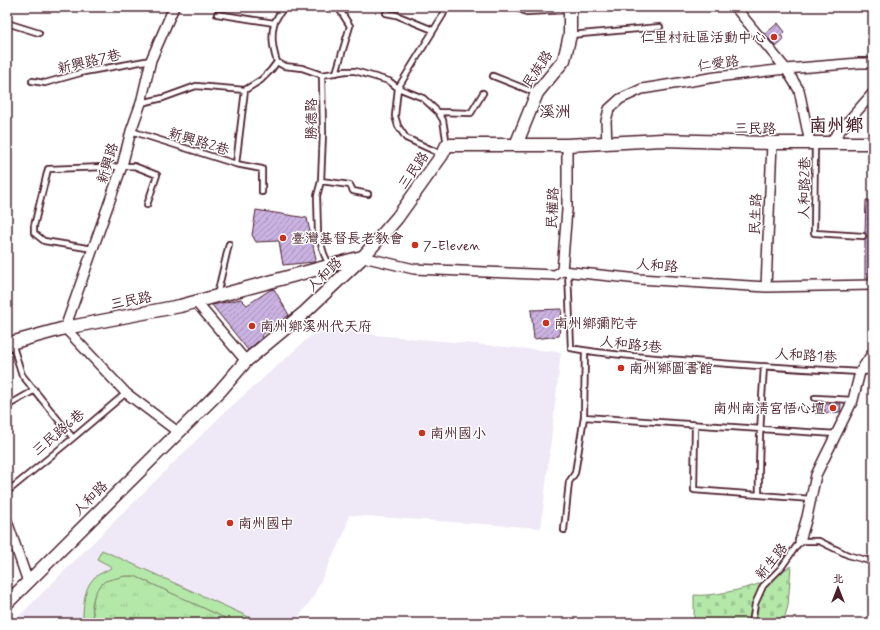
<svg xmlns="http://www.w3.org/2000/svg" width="880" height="630" font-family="Mynerve,'LXGW WenKai TC',sans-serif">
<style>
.built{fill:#efe8f6}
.grass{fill:url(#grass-tufts);stroke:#7f846a}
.cemetery{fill:url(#cemetery-stones);stroke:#7f846a}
.green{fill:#b4e8a9;stroke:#7f846a}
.building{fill:url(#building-hatch);stroke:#4a1f2b}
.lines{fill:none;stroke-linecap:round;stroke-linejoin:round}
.lane-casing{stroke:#4a1f2b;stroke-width:8}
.street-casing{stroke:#4a1f2b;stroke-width:12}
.secondary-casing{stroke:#4a1f2b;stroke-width:15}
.lane{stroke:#fff;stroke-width:4.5}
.street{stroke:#fff;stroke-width:9}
.secondary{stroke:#fff;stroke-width:12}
.poi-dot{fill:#c8321e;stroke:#fff;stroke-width:1.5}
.labels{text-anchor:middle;stroke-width:3;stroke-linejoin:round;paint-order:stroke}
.poi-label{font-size:14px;fill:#4a1f2b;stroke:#fff;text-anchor:start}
.street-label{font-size:14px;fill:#4a1f2b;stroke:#fff}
.quarter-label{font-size:16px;fill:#4a1f2b;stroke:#fff}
.district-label{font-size:18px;font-weight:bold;fill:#4a1f2b;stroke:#fff}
</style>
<defs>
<pattern id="grass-tufts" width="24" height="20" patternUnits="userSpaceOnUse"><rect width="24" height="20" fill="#b4e8a9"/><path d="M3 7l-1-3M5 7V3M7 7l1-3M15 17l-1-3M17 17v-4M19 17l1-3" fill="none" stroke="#9cc792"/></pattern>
<pattern id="cemetery-stones" width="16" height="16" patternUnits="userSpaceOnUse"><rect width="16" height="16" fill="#b4e8a9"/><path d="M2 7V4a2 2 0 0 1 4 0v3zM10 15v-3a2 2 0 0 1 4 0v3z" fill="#9cc792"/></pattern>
<pattern id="building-hatch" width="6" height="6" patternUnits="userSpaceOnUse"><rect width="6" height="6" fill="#cab2e1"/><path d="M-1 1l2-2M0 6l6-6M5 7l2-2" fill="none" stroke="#a690b7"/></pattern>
</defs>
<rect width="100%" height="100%" fill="#fff"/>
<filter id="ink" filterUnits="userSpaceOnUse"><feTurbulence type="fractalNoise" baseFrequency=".025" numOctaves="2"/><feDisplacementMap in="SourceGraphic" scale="8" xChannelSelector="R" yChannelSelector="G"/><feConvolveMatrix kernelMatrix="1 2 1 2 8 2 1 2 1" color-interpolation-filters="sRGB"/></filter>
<g filter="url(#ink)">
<path class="built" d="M322 326 375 335 561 352 541 528 349 515 345 531 312 599 294 623H28L18 617 226 411Z"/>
<path class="grass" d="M125 576H135L225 618 228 623H95C91 610 91 587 106 580 112 578 119 577 125 576Z"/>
<path class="cemetery" d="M791 566 788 606 783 623H694V595C710 597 746 589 761 583 772 578 781 571 791 566Z"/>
<path class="green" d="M102 550 262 623H228L225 618 135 576H125L105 581 98 588 94 596 92 605 93 616 95 623H83C83 608 83 588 95 577 100 573 107 571 112 567L97 559Z"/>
<path class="building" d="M778 23 785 32 781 35 784 40 776 47 765 34Z
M866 200H873V278H865V239L867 236 865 233Z
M256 210 307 218 316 259 314 262 283 265 279 241 256 242 252 235Z
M274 289 289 315 261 336 262 338 248 350 212 305 241 299 247 305 270 290Z
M562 309 559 336 534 339 531 310Z
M824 404H841L840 412 825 413Z"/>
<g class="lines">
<g class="lane-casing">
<path id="lane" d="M284 7C281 12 276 18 274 24 271 36 273 50 277 62L284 66 302 68 322 75 323 133 321 181 317 196 318 233 324 254 329 265
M518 7 520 9 526 12 569 10
M386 13 396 15 433 30
M217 14 274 23
M7 23 39 33
M570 35 660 27
M336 73 350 26 338 7
M322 75 346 71H355L389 81 398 88 423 98 438 112 443 120 447 145
M493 76 536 93
M32 81 45 83 84 72 151 60
M141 103 163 98 196 86 245 90 261 80 271 70 277 62
M438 112 471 113 483 93
M131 131 236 164 245 90
M815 144 814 233 863 236
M441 154 406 138 398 126 395 116 398 88 443 15 446 7
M236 164 262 169V192
M321 181 350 185 353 191 368 194
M93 249 44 241 34 233V226L48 169 134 166 157 175 147 205
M568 272 571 348C607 355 644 357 680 360 740 365 800 369 860 372L873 371
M217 295 229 244
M12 343 22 375 73 438
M815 398 853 400
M7 406 35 390
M584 417 836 434
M695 426 694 490 811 499
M7 492 73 438 126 393
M759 495C758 452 761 410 764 367
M564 530 569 482 575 473 584 417 585 351
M752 623 755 604 763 586 781 568 800 541H819L848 555 873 562"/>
</g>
<g class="street-casing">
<path id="street" d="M174 7 151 60 141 103 131 131 122 166 65 328 126 393 178 432
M735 7 786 69 799 90 810 143
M830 142 873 93
M607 144 606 121 609 109 620 99 642 89 716 77 786 69 859 63H873
M363 257 414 269 555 275 562 271 639 279 766 287 873 285
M562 271 567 210V145
M766 287 772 143
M196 302 246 361
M7 521 28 582
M800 541 807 517 816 475 853 400 860 372 873 352"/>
</g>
<g class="secondary-casing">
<path id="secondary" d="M516 145 537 93 564 60 570 35V7
M7 344 65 328 180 306 362 257
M7 603 220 391 246 361 305 312 363 257 397 218 442 155 447 145H567L662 140 772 143H873"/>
</g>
<use href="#lane" class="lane"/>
<use href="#street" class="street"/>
<use href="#secondary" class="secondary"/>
</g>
</g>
<g class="poi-dot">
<circle cx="774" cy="37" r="4"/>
<circle cx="283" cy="238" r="4"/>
<circle cx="415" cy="245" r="4"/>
<circle cx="546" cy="323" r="4"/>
<circle cx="252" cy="326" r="4"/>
<circle cx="621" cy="368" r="4"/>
<circle cx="833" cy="408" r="4"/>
<circle cx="422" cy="433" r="4"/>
<circle cx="230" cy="523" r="4"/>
</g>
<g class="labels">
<g class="poi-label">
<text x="766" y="42" text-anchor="end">仁里村社區活動中心</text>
<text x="291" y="243">臺灣基督長老教會</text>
<text x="423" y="250">7-Eleven</text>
<text x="554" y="328">南州鄉彌陀寺</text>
<text x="260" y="331">南州鄉溪州代天府</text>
<text x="629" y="373">南州鄉圖書館</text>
<text x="825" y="413" text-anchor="end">南州南清宮悟心壇</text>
<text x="430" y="438">南州國小</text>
<text x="238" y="528">南州國中</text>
</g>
<g class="street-label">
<text transform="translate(89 61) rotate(-13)" y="5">新興路7巷</text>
<text transform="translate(718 63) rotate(-8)" y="5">仁愛路</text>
<text transform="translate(537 69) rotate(-56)" y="5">民族路</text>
<text transform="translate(311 119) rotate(-90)" y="5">勝德路</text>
<text transform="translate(755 128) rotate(1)" y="5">三民路</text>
<text transform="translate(199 141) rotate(17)" y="5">新興路2巷</text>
<text transform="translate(107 163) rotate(-73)" y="5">新興路</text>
<text transform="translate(413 170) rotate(-55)" y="5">三民路</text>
<text transform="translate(804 188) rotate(-89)" y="5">人和路2巷</text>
<text transform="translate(552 208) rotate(-87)" y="5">民權路</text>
<text transform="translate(755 214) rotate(-88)" y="5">民生路</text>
<text transform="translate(657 265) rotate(4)" y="5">人和路</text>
<text transform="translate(324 274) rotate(-44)" y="5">人和路</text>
<text transform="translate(131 300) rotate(-11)" y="5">三民路</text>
<text transform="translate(631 344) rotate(6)" y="5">人和路3巷</text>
<text transform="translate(806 355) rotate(3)" y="5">人和路1巷</text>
<text transform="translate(58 432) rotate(-40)" y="5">三民路6巷</text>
<text transform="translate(90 498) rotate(-45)" y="5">人和路</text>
<text transform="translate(771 561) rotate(-51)" y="5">新生路</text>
</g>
<g class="quarter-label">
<text x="555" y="117">溪洲</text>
</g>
<g class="district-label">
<text x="836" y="131">南州鄉</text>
</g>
</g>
<rect width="880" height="630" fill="none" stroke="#fff" stroke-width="24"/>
<rect x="12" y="12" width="856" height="606" fill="none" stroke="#4a1f2b" stroke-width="1.5" filter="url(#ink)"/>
<g transform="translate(838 588)" stroke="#ffffff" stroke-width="3" paint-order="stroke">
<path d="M0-3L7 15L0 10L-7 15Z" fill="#4a1f2b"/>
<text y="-6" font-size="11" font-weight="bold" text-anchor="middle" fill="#4a1f2b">北</text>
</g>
</svg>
